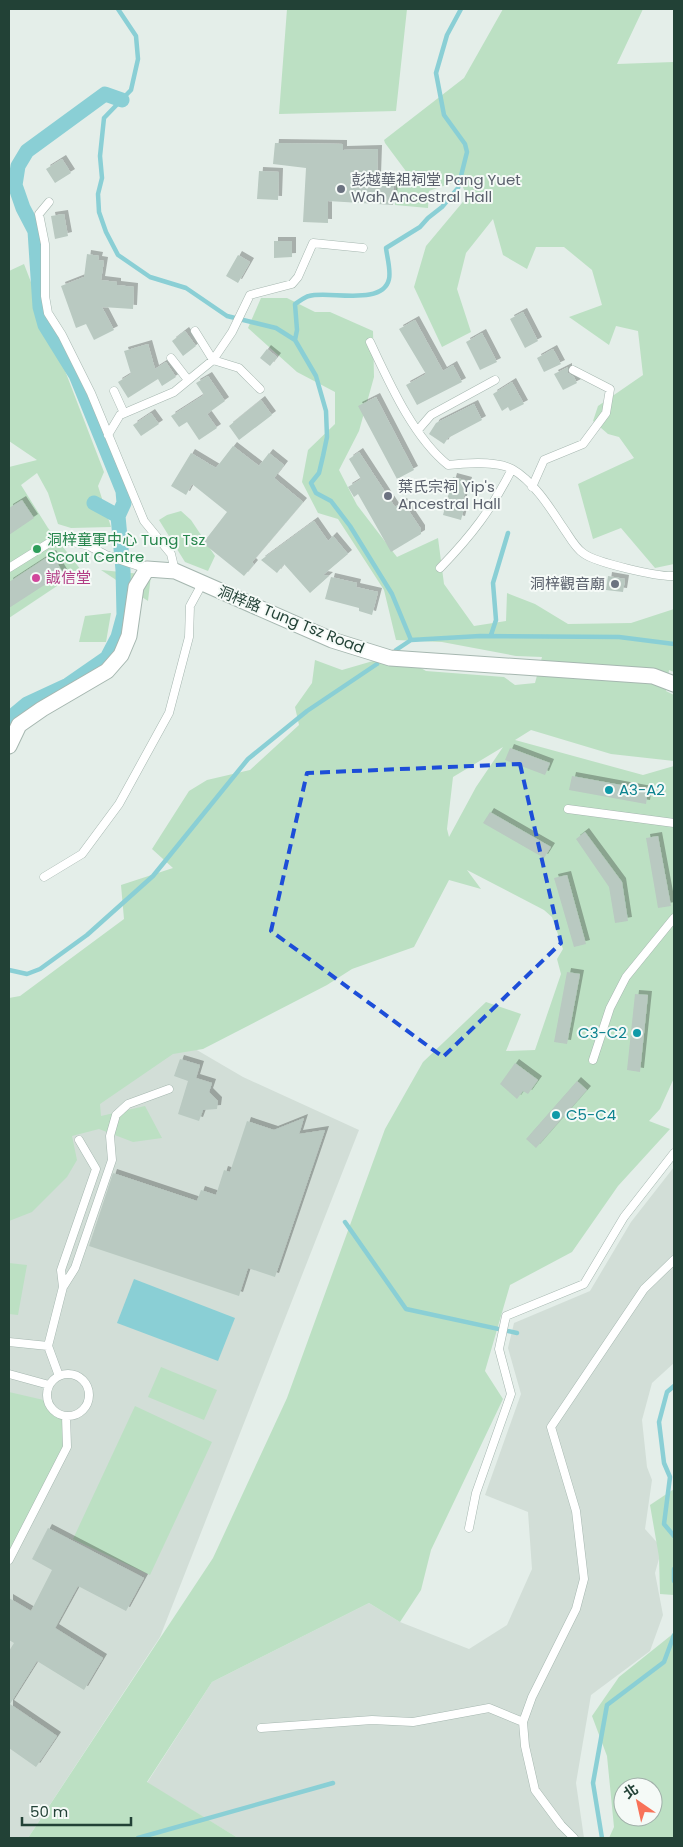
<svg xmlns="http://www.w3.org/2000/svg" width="683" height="1847" font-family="Poppins,'Noto Sans TC',sans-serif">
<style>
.built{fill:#d2ded7}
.green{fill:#bce0c3;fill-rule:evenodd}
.water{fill:#8acfd5}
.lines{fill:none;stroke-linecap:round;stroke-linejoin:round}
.stream{stroke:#8acfd5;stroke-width:4.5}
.canal{stroke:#8acfd5;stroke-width:15}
.building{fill:#b9c9c1;filter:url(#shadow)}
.service-casing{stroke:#a6b7b0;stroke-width:9}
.minor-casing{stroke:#a6b7b0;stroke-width:17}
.service{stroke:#fff;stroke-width:8}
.minor{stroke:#fff;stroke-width:15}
.marked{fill:none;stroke:#1d4ed8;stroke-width:4;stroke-dasharray:10 6;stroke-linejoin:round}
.worship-dot{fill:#6b7280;stroke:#f5faf7;stroke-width:2}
.leisure-dot{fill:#2e9e5b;stroke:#f5faf7;stroke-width:2}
.hotel-dot{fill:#d1479c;stroke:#f5faf7;stroke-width:2}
.culture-dot{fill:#0f9aa8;stroke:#f5faf7;stroke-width:2}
.labels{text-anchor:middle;stroke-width:4;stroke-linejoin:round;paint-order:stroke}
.worship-label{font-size:15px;fill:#5b616d;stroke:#f5faf7;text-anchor:start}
.leisure-label{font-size:15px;fill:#27864d;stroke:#f5faf7;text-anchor:start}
.hotel-label{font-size:15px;fill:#b23c85;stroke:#f5faf7;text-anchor:start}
.street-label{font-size:15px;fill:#224136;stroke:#f5faf7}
.culture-label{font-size:15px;fill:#0d838f;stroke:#f5faf7;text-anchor:start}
</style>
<defs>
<filter id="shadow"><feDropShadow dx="4" dy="-4" stdDeviation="0" flood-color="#0004"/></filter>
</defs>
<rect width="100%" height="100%" fill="#e4eee9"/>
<path class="built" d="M149 1022 243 1077 359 1130 160 1637 28 1838H9V1202Z
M674 1167V1363L652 1383 642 1420 647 1467 652 1480 645 1529 662 1548 655 1573 663 1615 650 1651 591 1695 576 1783 584 1838H238L147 1783 212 1682 369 1603 400 1622 469 1649 507 1625 532 1569 528 1512 485 1495 521 1394 508 1348 514 1323 590 1291 631 1222Z"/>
<path class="green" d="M287 9H407L396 111 279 114Z
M503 9H643L617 64 674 62V564L655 568 621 528 593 539 578 484 634 458 619 437 608 434 593 421 598 406 643 375 638 331 616 326 609 345 569 317 602 305 592 270 564 247H536L527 269 503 255 493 219 466 253 457 289 471 332 442 347 414 287 426 246 467 197 460 180 429 191 428 208 395 205 397 178H411L385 143 384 140 464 78Z
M24 264 104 472 98 486 111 527 71 528 58 524 48 493 37 473 21 485 48 528 81 570 9 618V467L37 460 9 441V271Z
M261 298H287L315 312H330L373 331 374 377 359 431 339 470 357 505 397 557 438 538 444 584 474 626 506 621 507 593 535 604 568 624 631 623 674 609V672L669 670 666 691 674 695V761L611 754 531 730 515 740 643 775 674 766V1078L660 1109 649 1121 670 1129 618 1186 572 1252 510 1285 485 1371 503 1399 431 1550 421 1590 400 1622 369 1603 212 1682 147 1782 238 1838H28L213 1558 287 1398 385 1129 423 1062 486 1002 521 1014 506 1051 535 1050 561 974 557 959 563 949 552 917 544 910 467 870 481 889 449 880 414 947 352 969 327 985 203 1049 173 1054 100 1104 101 1116 145 1106 162 1138 133 1142 99 1129 72 1136 77 1160 67 1177 32 1212 9 1221V998L20 996 124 919 121 885 173 868 152 849 189 791 207 780 250 770 299 725 295 707 312 683 315 660 342 670 397 654 426 671 504 677 515 685 535 683 542 657 516 656 442 642 396 640 384 590 338 519 318 513 302 482 308 450 335 424V392L297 372 248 328ZM503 747 476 787 449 837 447 829 453 777Z
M181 511 191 520 215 556 208 571 185 562 159 520 167 515Z
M101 570 151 575 148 601Z
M111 613 106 642H79L85 616Z
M9 1263 27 1265 18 1315 9 1314Z
M161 1367 217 1390 204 1420 148 1397Z
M9 1392 48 1401 56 1412 66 1416 67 1447 9 1559Z
M135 1406 212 1442 150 1575 73 1539Z
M674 1489V1595L660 1594 659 1557 650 1505Z
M674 1633V1838H609L614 1827 607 1756 592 1716 619 1677ZM623 1787H653V1817H623Z"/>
<path class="water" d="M134 1279 235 1318 218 1361 117 1323Z"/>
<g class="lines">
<path class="stream" d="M118 9 136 36 138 59 131 90 104 118 100 156 102 178 98 194 99 212 106 232 118 255 150 277 186 288 227 316 276 328 295 340 316 376 326 411 327 437 323 456 319 473 311 483 316 493 331 501 350 526 392 594 411 640
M295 340 297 330 295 304C299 302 304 297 309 296 327 290 383 307 389 279 391 270 387 257 386 248L420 227 428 218 442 207 458 188 467 152 465 144 444 115 436 73 447 35 461 9
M491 635 496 620 493 583 508 533
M396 650 411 640 480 636 619 637 674 644
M9 970 27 974 40 969 87 935 153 876 248 759 307 711 377 664
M345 1222 406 1309 517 1333
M674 1386 667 1392 659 1422 664 1463 670 1477 664 1524 674 1536
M674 1569V1581
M138 1838 333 1783
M602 1838 593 1783 607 1705 664 1662 674 1635"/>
<path class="canal" d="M94 503 118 516
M9 719 27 704 68 685 107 658 118 637 124 615 123 570 118 516 124 503 123 491 76 375 45 325 40 307 35 231 23 208 15 185 18 166 27 151 105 94 122 100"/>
</g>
<path class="building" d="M275 143 343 144V150L378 149 377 178 394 179 393 205 328 201V223L303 222 306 168 273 164Z
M62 159 71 173 55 183 46 169Z
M259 171 279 172 278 200 257 199Z
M64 214 68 236 55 239 51 216Z
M274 241H292V257L274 258Z
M87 254 99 256 98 260 104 261 101 280 117 282V285L134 287 133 309 102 307 114 330 94 340 86 324 76 328 61 286 84 277Z
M238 255 250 262 238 283 226 276Z
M523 312 538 341 525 348 510 319Z
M415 320 443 371 453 365 462 382 417 405 406 385 426 374 399 329Z
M185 331 196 346 183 356 172 341Z
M482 333 497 362 480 370 466 342Z
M148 344 155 369 166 362 176 377 162 386 158 379 128 398 118 382 131 374 124 351Z
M267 349 277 357 270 366 260 358Z
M553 349 561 364 544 372 537 358Z
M568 367V373L574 377 577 383 563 390 554 374Z
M208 376 225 401 207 414 217 428 199 440 187 422 179 427 171 416 204 395 196 383Z
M512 382 524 404 510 411 508 407 502 411 493 394Z
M376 397 414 470 397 479 358 406Z
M261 400 272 415 239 440 229 426Z
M474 404 482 420 448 438 444 444 429 434 436 423Z
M151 413 159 424 141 436 133 425Z
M233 446 259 466 269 453 284 465 274 478 303 502 252 562 254 564 244 576 203 543 227 512 192 484 186 495 171 486 191 453 216 468Z
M359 452 395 507 403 502 421 529V534L391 552 358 494 354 497 348 487 361 479 349 459Z
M453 477 468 481 462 503 465 504 461 520 443 515Z
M22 500 34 518 9 535V508Z
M314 521 328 541 333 536 348 554 323 575 329 576 310 593 284 564 277 573 261 560Z
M52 554 63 573 9 608V582Z
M608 576 625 579 623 592 606 590Z
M331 577 357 583 356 587 378 592 372 615 359 611V608L325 599Z
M510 748 550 763 545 775 505 760Z
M572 776 648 790 646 804 569 790Z
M490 812 551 847 544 858 483 823Z
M585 832 622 882 628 921 615 923 609 887 576 839Z
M658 836 671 906 658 908 646 838Z
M567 875 586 944 574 947 554 878Z
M567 972 580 974 567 1044 554 1042Z
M635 994 648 995 640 1072 627 1070Z
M180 1059 200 1065 196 1078 212 1083 209 1092 218 1101 217 1109 203 1110 199 1121 178 1114 188 1081 174 1076Z
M515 1063 538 1080 528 1094 523 1091 517 1099 500 1084Z
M577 1081 587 1090 536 1148 526 1139Z
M304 1118 299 1134 325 1130 275 1277 248 1268 239 1296 89 1246 113 1173 197 1201 201 1190 216 1195 224 1170 230 1172 247 1121 274 1130Z
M48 1528 144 1578 126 1611 78 1586 55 1628 103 1658 84 1690 37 1661 10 1704 57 1736 36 1767 9 1748V1651L14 1643 9 1640V1598L31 1611 52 1570 32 1559Z"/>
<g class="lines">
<g class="service-casing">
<path id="service" d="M49 202 39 214 45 244V296L48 313 62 335 91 393 144 521 171 554 175 571
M195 331 213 360 239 368 260 389
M370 342C389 382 413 437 448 465 465 463 497 461 512 469 533 481 549 506 562 526 568 534 575 548 583 553 596 563 658 577 674 576
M171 358 188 380
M114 391 124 413
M418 430 431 415 495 380
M108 435 120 415 174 392 213 360 232 332 250 295 292 284 298 277 313 243 363 248
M532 487 544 460 583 444 606 413 610 389 573 370
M9 568 57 538 89 546 106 555 147 569
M440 568C472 535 491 510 512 469
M568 809 674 823
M44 877 82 854 119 804 169 713 189 637 190 606 202 584
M593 1060 610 1008 626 977 674 918
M63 1287 75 1268 112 1160 110 1136 116 1115 128 1104 169 1089
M9 1342 48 1346
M9 1374 49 1385
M47 1395a21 21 0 1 1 42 0a21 21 0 1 1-42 0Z
M59 1376 48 1346 63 1287 61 1270 96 1169 79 1140
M469 1528 476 1493 511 1394 499 1349 506 1316 584 1284 624 1217 674 1153
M9 1560 67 1447 66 1416
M261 1728 372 1720 413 1722 489 1708 523 1722
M574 1838 561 1825 535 1790 525 1746 523 1722 532 1697 576 1609 584 1579 576 1511 551 1427 644 1289 674 1260"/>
</g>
<g class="minor-casing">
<path id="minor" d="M9 746 19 725 42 709 107 671 121 655 129 636 136 587 147 569 175 571 332 640 390 658 653 676 674 684"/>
</g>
<use href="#service" class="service"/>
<use href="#minor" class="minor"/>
</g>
<path class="marked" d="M520 764 561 943 443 1057 271 931 307 773Z"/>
<g class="worship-dot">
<circle cx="341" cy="189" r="5"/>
<circle cx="388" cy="496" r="5"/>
<circle cx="615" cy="584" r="5"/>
</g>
<circle class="leisure-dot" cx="37" cy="549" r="5"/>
<circle class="hotel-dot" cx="36" cy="578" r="5"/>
<g class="culture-dot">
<circle cx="609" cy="790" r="5"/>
<circle cx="637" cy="1033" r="5"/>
<circle cx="556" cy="1115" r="5"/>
</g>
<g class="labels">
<g class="worship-label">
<text x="351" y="185">彭越華祖祠堂 Pang Yuet<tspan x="351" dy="17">Wah Ancestral Hall</tspan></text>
<text x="398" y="492">葉氏宗祠 Yip's<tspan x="398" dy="17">Ancestral Hall</tspan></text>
<text x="605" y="589" text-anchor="end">洞梓觀音廟</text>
</g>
<g class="leisure-label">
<text x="47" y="545">洞梓童軍中心 Tung Tsz<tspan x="47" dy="17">Scout Centre</tspan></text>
</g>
<g class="hotel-label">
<text x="46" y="583">誠信堂</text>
</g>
<g class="street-label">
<text transform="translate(291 620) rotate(22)" y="5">洞梓路 Tung Tsz Road</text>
</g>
<g class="culture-label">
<text x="619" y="795">A3-A2</text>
<text x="627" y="1038" text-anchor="end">C3-C2</text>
<text x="566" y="1120">C5-C4</text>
</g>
</g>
<rect width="683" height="1847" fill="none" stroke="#224136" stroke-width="20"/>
<g transform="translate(638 1802) rotate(326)"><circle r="24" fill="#f5faf7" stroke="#a1b0aa"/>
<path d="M0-4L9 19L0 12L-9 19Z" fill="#f87258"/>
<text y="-8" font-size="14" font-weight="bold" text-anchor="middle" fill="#224136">北</text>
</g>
<path d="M22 1817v8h109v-8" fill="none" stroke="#224136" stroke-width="2.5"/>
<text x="30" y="1817" font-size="15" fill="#224136" stroke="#f5faf7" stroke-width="4" paint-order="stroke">50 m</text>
</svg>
